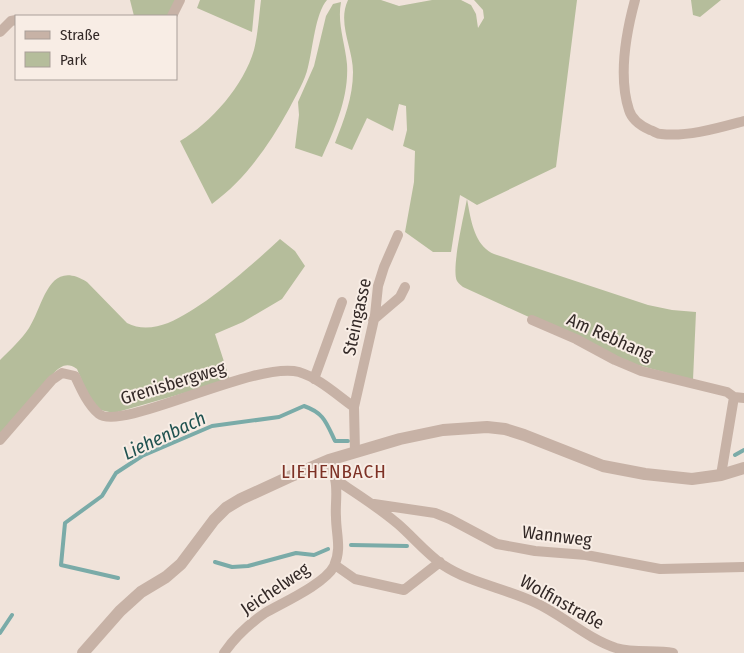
<svg xmlns="http://www.w3.org/2000/svg" width="744" height="653" font-family="'Fira Sans Condensed',sans-serif">
<style>
.green{fill:#b5bd9b}
.lines{fill:none;stroke-linecap:round;stroke-linejoin:round}
.stream{stroke:#7aaba8;stroke-width:4}
.minor{stroke:#c7b2a6;stroke-width:10}
.tertiary{stroke:#c7b2a6;stroke-width:12}
.labels{text-anchor:middle;stroke-width:4;stroke-linejoin:round;paint-order:stroke}
.street-label{font-size:18px;fill:#332927;stroke:#f8ede5}
.water-label{font-size:19px;font-style:italic;fill:#1f5250;stroke:#f8ede5}
.neighbourhood-label{font-size:19px;letter-spacing:1px;fill:#7d3125;stroke:#f8ede5}
</style>
<rect width="100%" height="100%" fill="#f0e3da"/>
<path class="green" d="M130 0H176L168 16H134Z
M200 0H255L252 32 197 8Z
M261 0H327C315 14 313 48 308 67 305 81 296 95 289 109 269 145 246 179 212 204L180 141C211 123 244 85 254 50 258 34 259 16 261 0Z
M348 0H381L399 6 432 0H461L471 5 476 14 478 28 484 18 483 10 474 0H577L556 167 477 205 467 199C470 215 473 238 486 249 489 252 493 254 497 255L648 305 672 310 696 312 693 380 630 363 463 287C461 285 459 284 457 281 451 269 464 215 467 199L460 195 451 252H433L405 232 414 182 415 151 403 146 407 130 406 106 399 104 393 131 367 118 352 150 335 143C344 120 353 97 353 72 353 48 337 23 348 0Z
M691 0H721L700 17 693 15Z
M341 2C337 24 345 42 347 64 349 97 335 128 322 157L295 148 299 115 298 102 314 66 326 16 333 4Z
M280 239 295 251 305 266 282 299 243 322 215 334 230 380 114 413 100 410 90 400 77 369C67 362 61 366 54 373L0 435V360C10 350 21 340 29 328 44 305 48 258 87 282L127 323C140 330 155 328 168 323 204 308 251 266 280 239Z"/>
<g class="lines">
<path class="stream" d="M735 455 744 450
M351 545 407 546
M215 562 232 567 248 566 296 553 314 555 328 549
M118 578 61 565 65 523 102 496 116 473 142 456 212 426 279 417 304 406C324 413 326 422 335 441H348
M0 633 12 615"/>
<path class="minor" d="M635 0C626 33 618 76 629 110 632 120 641 126 650 130 654 131 657 134 661 134 688 137 718 128 744 121
M172 16 180 0
M0 32 11 21 16 20
M373 320 400 297 405 287
M532 320 576 339 615 360 641 371 727 392 734 397 721 475
M314 379 342 302
M734 397 744 398
M0 440 52 380 62 373 75 376C81 389 88 405 99 414 122 432 256 360 299 372 319 378 337 395 354 407
M355 452 354 407 375 315 378 286 384 267 398 235
M336 480C357 494 378 507 398 524 413 537 426 553 443 565 470 583 504 588 534 602 563 615 586 638 616 648 634 653 655 650 673 653
M374 504 435 513 450 519 497 544 535 551 586 555 660 569 744 567
M335 565 355 579 404 590 440 562
M224 653C235 637 249 624 265 613 282 603 325 584 334 566 342 549 336 534 336 517 335 505 338 491 335 479 334 473 331 467 329 460"/>
<path class="tertiary" d="M83 653 120 611 141 592 166 577 181 564 214 520 226 508 241 499 289 477 329 460 400 439 443 430 487 427 505 429 524 435 603 466 645 474 692 479 721 475 744 468"/>
</g>
<g class="labels">
<g class="street-label">
<text transform="translate(357 317) rotate(-78)" y="6">Steingasse</text>
<text transform="translate(610 337) rotate(24)" y="6">Am Rebhang</text>
<text transform="translate(173 383) rotate(-17)" y="6">Grenisbergweg</text>
<text transform="translate(557 536) rotate(7)" y="6">Wannweg</text>
<text transform="translate(275 589) rotate(-34)" y="6">Jeichelweg</text>
<text transform="translate(562 602) rotate(29)" y="6">Wolfinstraße</text>
</g>
<g class="water-label">
<text transform="translate(164 435) rotate(-25)" y="7">Liehenbach</text>
</g>
<g class="neighbourhood-label">
<text x="334" y="478">LIEHENBACH</text>
</g>
</g>
<rect x="15" y="15" width="162" height="65" fill="#f8ede5" stroke="#a99f99"/>
<rect x="25" y="31" width="25" height="8" fill="#c7b2a6" stroke="#a99f99"/>
<text x="60" y="40" font-size="15" fill="#332927">Straße</text>
<rect x="25" y="52" width="25" height="15" fill="#b5bd9b" stroke="#a99f99"/>
<text x="60" y="65" font-size="15" fill="#332927">Park</text>
</svg>
